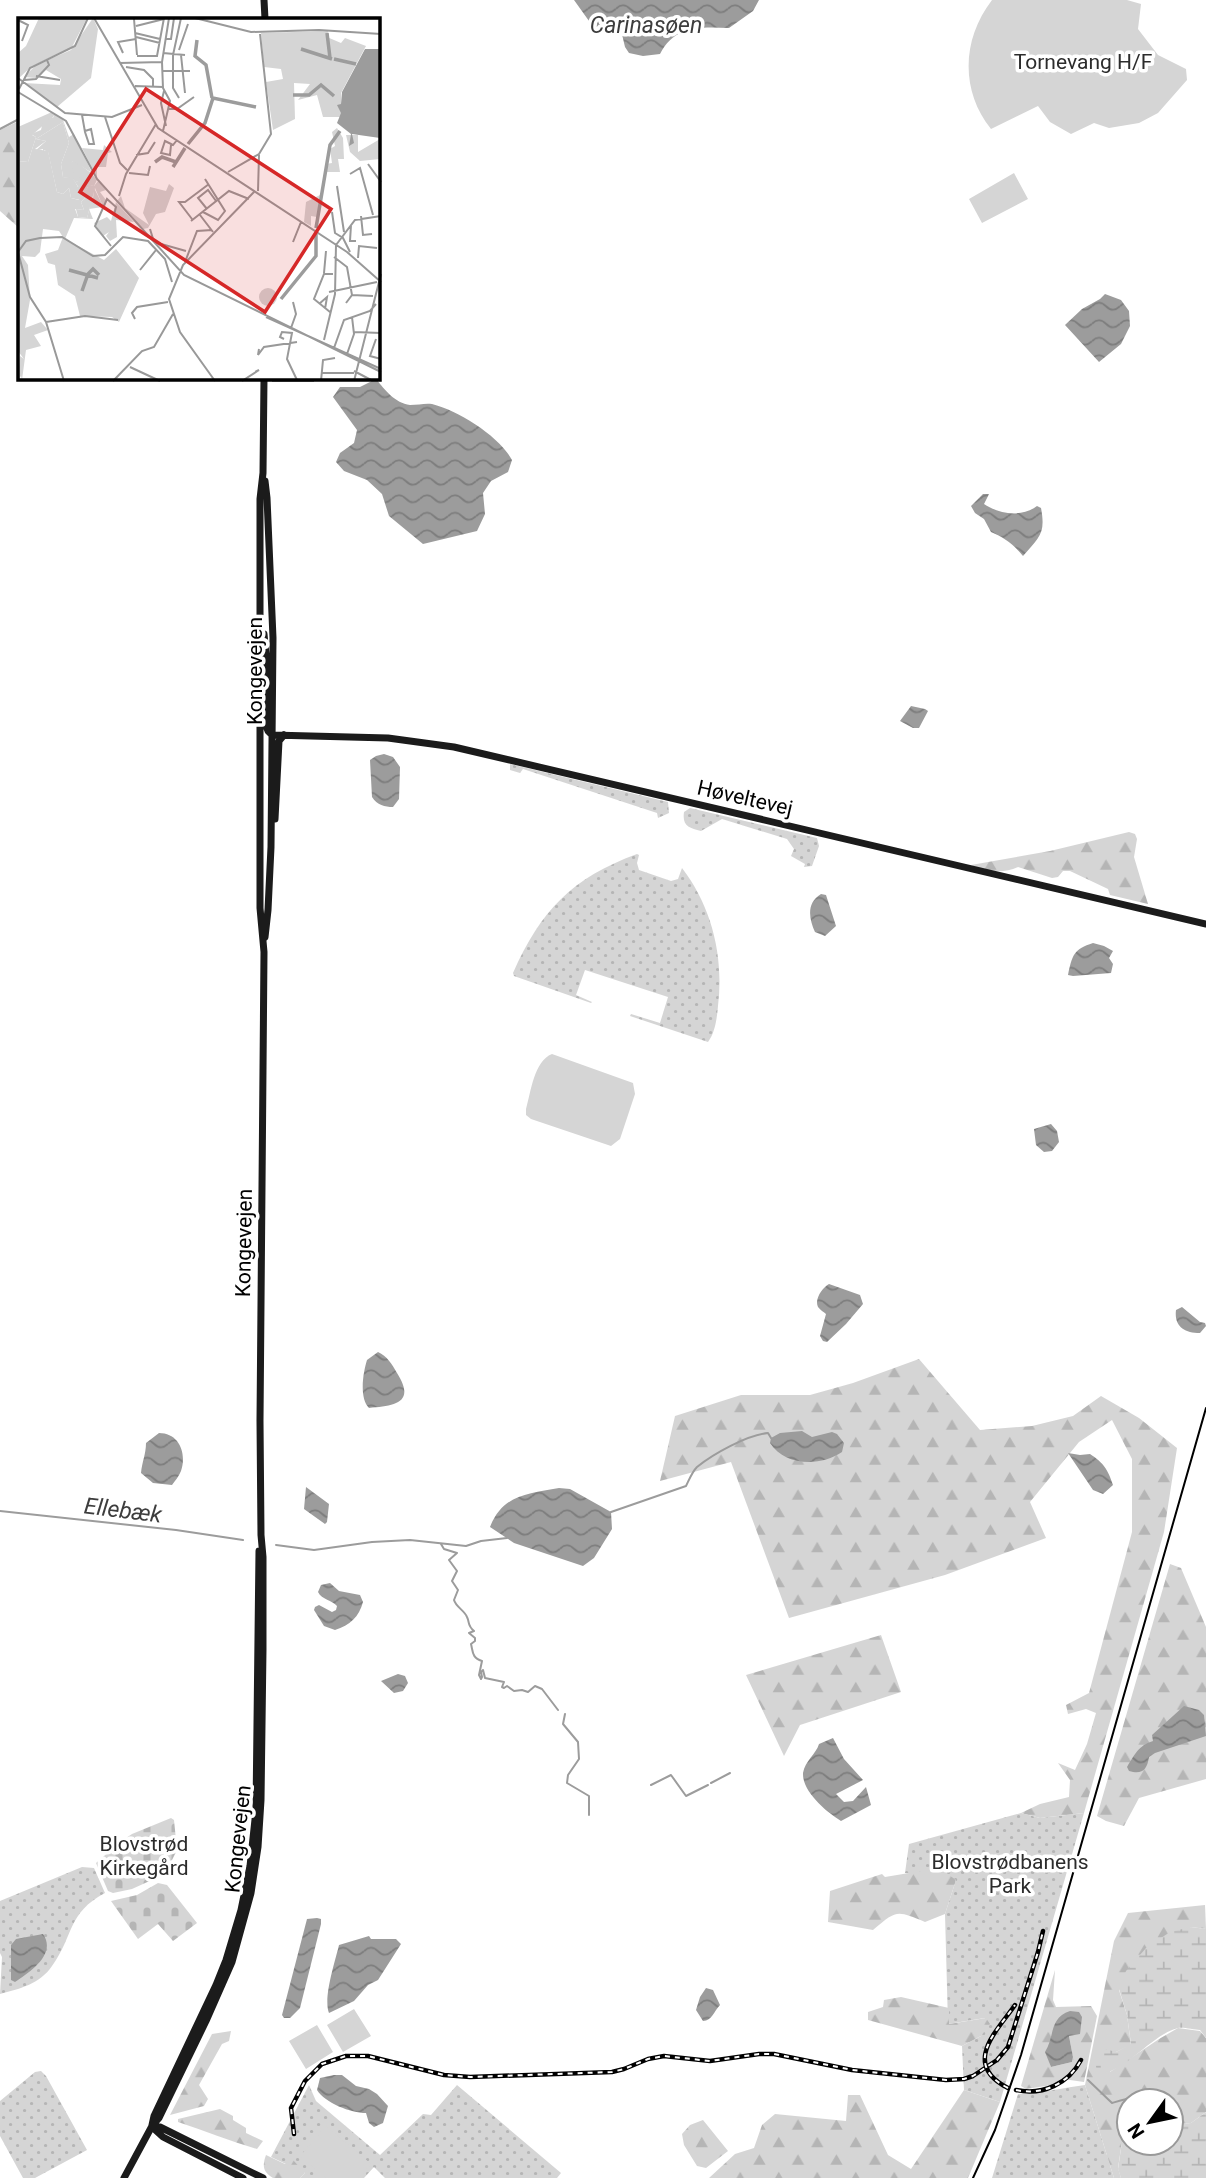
<svg xmlns="http://www.w3.org/2000/svg" width="1206" height="2178" font-family="Roboto,sans-serif">
<style>
.grass{fill:url(#grass-dots)}
.forest{fill:url(#forest-firs);fill-rule:evenodd}
.wetland{fill:url(#wetland-marsh)}
.cemetery{fill:url(#cemetery-stones)}
.garden{fill:#d5d5d5}
.water{fill:url(#water-waves)}
.lines{fill:none;stroke-linecap:round;stroke-linejoin:round}
.stream{stroke:#9c9c9c;stroke-width:2}
.secondary{stroke:#1b1b1b;stroke-width:7}
.tram{stroke:#000;stroke-width:2}
.rail-casing{stroke:#000;stroke-width:4.5}
.rail{stroke:#fff;stroke-width:2;stroke-dasharray:5;stroke-linecap:butt}
.labels{text-anchor:middle;stroke-width:7;stroke-linejoin:round;paint-order:stroke}
.park-label{font-size:21px;fill:#2c2c2c;stroke:#fff}
.street-label{font-size:21px;fill:#000;stroke:#fff}
.water-label{font-size:23px;font-style:italic;fill:#3d3d3d;stroke:#fff}
.inset-river{fill:none;stroke:#9c9c9c;stroke-width:3.5}
.inset-road{fill:none;stroke:#999;stroke-width:2}
.view{fill:#d62828;fill-opacity:0.15;stroke:#d62828;stroke-width:3.5}
.inset-edge{fill:none;stroke:#000;stroke-width:3.5}
</style>
<defs>
<pattern id="grass-dots" width="8" height="8" patternUnits="userSpaceOnUse" patternTransform="scale(1.75)"><rect width="8" height="8" fill="#d5d5d5"/><path d="M2 2h.1M6 6h.1" fill="none" stroke="#b5b5b5" stroke-width="1.8" stroke-linecap="round"/></pattern>
<pattern id="forest-firs" width="22" height="20" patternUnits="userSpaceOnUse" patternTransform="scale(1.75)"><rect width="22" height="20" fill="#d5d5d5"/><path d="M5 1l3.5 6h-7zM16 11l3.5 6h-7z" fill="#b5b5b5"/></pattern>
<pattern id="wetland-marsh" width="20" height="14" patternUnits="userSpaceOnUse" patternTransform="scale(1.75)"><rect width="20" height="14" fill="#d5d5d5"/><path d="M1 5h8M5 5V1M11 12h8M15 12V8" fill="none" stroke="#b5b5b5"/></pattern>
<pattern id="cemetery-stones" width="16" height="16" patternUnits="userSpaceOnUse" patternTransform="scale(1.75)"><rect width="16" height="16" fill="#d5d5d5"/><path d="M2 7V4a2 2 0 0 1 4 0v3zM10 15v-3a2 2 0 0 1 4 0v3z" fill="#b5b5b5"/></pattern>
<pattern id="water-waves" width="16" height="10" patternUnits="userSpaceOnUse" patternTransform="scale(1.75)"><rect width="16" height="10" fill="#9c9c9c"/><path d="M0 5q4-4 8 0t8 0" fill="none" stroke="#7d7d7d"/></pattern>
</defs>
<rect width="100%" height="100%" fill="#fff"/>
<path class="grass" d="M510 764 668 802 669 813 658 818 657 813 523 769 520 773 510 770Z
M690 808 817 838 819 846 812 866 804 867 805 864 791 856 794 849 787 839 722 819 701 831C689 828 682 826 684 812Z
M637 854 639 855 637 863 639 870 671 881 678 879 682 868C712 907 724 957 718 1006 717 1018 715 1033 708 1042L630 1016 631 1014 660 1023 668 997 585 970 576 995 592 1002 591 1003 514 976 513 973C541 910 572 878 637 854Z
M1021 1813 1040 1818 1084 1813 1000 2102 964 2090 962 2046 981 2036 985 2018 948 2024 945 1914 956 1880 905 1873 909 1844Z
M82 1867 94 1868 105 1893C67 1913 74 1936 52 1966 40 1984 19 1989 0 1994L2 1957 0 1953V1901Z
M41 2071 46 2076 87 2150 35 2178H23L0 2136V2101L35 2072Z
M309 2085 316 2101 380 2155 423 2114 431 2115 457 2085 561 2173 557 2178H385L374 2167 364 2178H300L305 2173 271 2157Z
M1085 2085 1114 2178H992L1018 2094C1041 2093 1062 2088 1085 2085Z"/>
<path class="forest" d="M19 121V228L0 211V130Z
M1129 832 1135 834 1137 839 1134 857 1148 904 1110 895 1108 889 1070 871H1063L1058 877 1052 878 1018 867C1003 874 987 872 971 865L1050 851Z
M919 1359 980 1430 1032 1426 1073 1416 1101 1396 1139 1418 1177 1448 1164 1532 1084 1813 1040 1818 1021 1813 1040 1804 1069 1797 1070 1780 1058 1763 1075 1770 1087 1744 1096 1713 1086 1709 1068 1714 1066 1705 1089 1693 1132 1532V1459L1112 1420 1079 1442 1030 1502 1046 1538 945 1575 789 1618 731 1462 660 1481 675 1416 741 1395H810L853 1383Z
M1170 1564 1181 1568 1206 1627V1779L1139 1798 1124 1826 1106 1821 1097 1816Z
M881 1635 901 1692 800 1725 784 1756 746 1675Z
M939 1868 956 1880 945 1914 925 1922C896 1910 897 1910 873 1930L828 1922 830 1891 882 1874 885 1877Z
M1205 1905 1206 1929 1191 1927 1119 1990 1127 2015 1131 2045 1116 2052 1110 2072 1159 2039 1178 2028 1200 2031 1206 2038V2112L1191 2123 1171 2125V2101H1129V2130L1123 2135 1118 2168 1121 2178H1114L1085 2085 1114 1941 1128 1913Z
M1055 1970 1053 2000 1056 2007 1091 2006 1097 2016 1084 2082 1063 2079 1052 2085 1026 2089 1021 2086ZM1082 2024 1069 2036 1073 2057 1072 2062 1051 2067 1046 2052 1049 2045Z
M901 1997 949 2008V2024L986 2018 990 2024 981 2036 962 2046 868 2020V2012L883 2007 884 2000Z
M231 2031 229 2041 222 2044 199 2085 208 2099 204 2106 170 2115 212 2034Z
M964 2090 1000 2102 968 2178H709L735 2154 754 2148 762 2125 775 2114 846 2121 848 2095H860L888 2155 911 2169Z
M220 2109 233 2116V2120L246 2128V2133L263 2141 257 2149C230 2141 205 2131 178 2122V2119Z
M703 2120 728 2151 706 2168 697 2166 684 2145 682 2134 690 2125Z
M266 2155 285 2164 293 2160 305 2173 300 2178H273C263 2172 262 2166 266 2155Z"/>
<path class="wetland" d="M1191 1927 1206 1929V2038L1200 2030C1194 2030 1184 2027 1178 2028 1153 2034 1128 2069 1100 2075L1096 2067 1097 2054 1105 2049 1116 2052 1131 2044 1127 2015 1119 1989 1126 1971 1146 1948 1170 1932Z
M1206 2112V2178H1121L1118 2169 1123 2135 1129 2130V2143H1171V2125L1191 2123Z"/>
<path class="cemetery" d="M171 1818 174 1820 177 1850 165 1874 132 1889 113 1893 108 1891 96 1863 120 1842 132 1834Z
M158 1883 167 1885 197 1923 173 1941 158 1924 138 1939 111 1901 137 1895Z"/>
<path class="garden" d="M992 0H1127L1141 4 1138 29 1158 55 1186 69 1187 80 1158 113 1139 123 1109 128 1094 123 1071 134 1050 122 1038 106 991 129C960 90 962 39 992 0Z
M1014 173 1028 199 982 223 969 199Z
M552 1054 633 1083 635 1094 620 1139 611 1146 531 1119 526 1115V1109C531 1092 534 1061 552 1054Z
M354 2009 371 2036 343 2052 327 2025Z
M317 2025 333 2052 306 2069 289 2041Z
M326 2126 371 2164 359 2178H326L300 2156Z"/>
<path class="water" d="M574 0H759L753 11 729 28C700 27 675 25 660 54L643 56 629 53 625 47 620 26 612 21 596 27 589 21Z
M1105 294 1121 300 1129 311 1130 326 1121 344 1099 362 1065 325 1082 309 1100 299Z
M376 379C385 390 395 403 410 405 418 405 425 403 432 404 459 411 499 436 512 460L508 472 491 481 483 493 485 514 477 531 423 544 389 516 382 494 367 480 344 471 336 462 340 453 354 443 357 430 333 397 340 387H360Z
M983 494H989L984 504C999 514 1021 518 1037 506L1041 508C1046 534 1039 537 1023 556 1014 545 1004 537 991 532L984 519 975 513 971 506Z
M911 706 925 709 928 711 919 728H913L900 721Z
M384 754 393 757 400 767 399 799 393 807C385 807 377 805 372 797L370 760 376 756Z
M821 894 826 895 836 926 825 936 815 932C809 919 806 903 821 894Z
M1093 943 1104 946 1113 951 1109 958 1113 964 1111 973 1073 976 1068 975C1072 955 1074 949 1093 943Z
M1051 1124 1057 1131 1059 1142 1052 1151 1044 1152 1036 1145 1034 1129Z
M829 1284 860 1295 863 1304 846 1324 827 1342 823 1341 820 1336 826 1314C824 1312 820 1310 818 1307 814 1299 823 1287 829 1284Z
M1182 1307 1200 1322 1205 1323 1206 1326 1200 1333C1184 1333 1174 1326 1176 1310Z
M378 1352C387 1356 392 1364 397 1373 416 1403 395 1406 369 1408 359 1398 363 1373 367 1360Z
M802 1431 812 1437 832 1432 837 1434 844 1443 842 1452C820 1467 785 1466 770 1443L771 1438 780 1433Z
M159 1433C179 1433 187 1453 181 1471 179 1476 175 1481 172 1485L153 1483 141 1473C142 1462 146 1454 146 1443Z
M1068 1453 1080 1455 1090 1454C1104 1463 1108 1470 1113 1485L1103 1494 1093 1490Z
M306 1487 329 1504 327 1522 325 1524 304 1509Z
M559 1488 570 1489 611 1512 612 1529 594 1558 583 1566 514 1543 490 1527C503 1494 528 1494 559 1488Z
M330 1583 339 1591 360 1595 363 1602C359 1617 350 1625 335 1630L324 1626 314 1610 315 1607 319 1605 332 1612 336 1610 337 1606C332 1600 322 1600 318 1592L321 1585Z
M398 1674 405 1676 408 1683 403 1691 394 1693 381 1681Z
M1184 1706 1199 1710 1204 1715 1206 1736 1155 1753 1149 1757C1147 1770 1142 1775 1129 1771L1127 1767C1135 1754 1138 1746 1153 1741L1152 1735Z
M833 1738 844 1759 863 1780 836 1794 844 1802 853 1801 866 1787 871 1805 841 1821C827 1812 802 1792 803 1773 805 1761 816 1754 819 1744Z
M317 1918 321 1919V1924L300 2008 290 2018H284L282 2015 307 1919Z
M43 1934C57 1954 30 1972 15 1982L11 1980V1945L16 1939Z
M369 1936 371 1939H396L401 1944 378 1980 368 1985 354 2001 329 2013C323 1998 335 1962 339 1945Z
M706 1988 713 1990 720 2005C714 2011 712 2021 703 2021L696 2010 700 1997Z
M1070 2011 1079 2012 1082 2017 1080 2034 1069 2036 1073 2057 1072 2062 1051 2067 1045 2052C1055 2036 1049 2018 1070 2011Z
M334 2075H342L356 2086 369 2089 377 2094 388 2106 383 2123 374 2127 369 2123 366 2113C351 2113 325 2103 317 2090L320 2078Z"/>
<g class="lines">
<path class="stream" d="M0 129 19 119
M0 1511 176 1530 243 1540
M611 1512 686 1486C689 1480 692 1472 697 1467 713 1454 747 1435 768 1433L771 1438
M441 1544 444 1549 457 1553 449 1560 457 1571 452 1581 458 1590 454 1600C456 1607 464 1610 467 1617 470 1623 467 1625 474 1631L469 1633 475 1638V1641L471 1644C473 1652 472 1658 482 1661L479 1675 481 1679 482 1677 481 1672 483 1670 485 1678 504 1682 502 1687 504 1688 507 1686 514 1691 522 1690 528 1692 535 1686 542 1689 558 1710
M276 1545 314 1550 372 1542 410 1540 466 1546 481 1541 507 1538
M565 1714 563 1724 578 1742 579 1759 568 1775 567 1783 589 1796V1815
M711 1783 730 1773
M651 1785 671 1775 686 1796 708 1785
M1088 2080 1112 2103C1125 2099 1138 2094 1152 2101
M1171 2118 1179 2126"/>
<path class="secondary" d="M264 0 265 19
M265 481 267 498 273 638 271 847 268 910 265 937
M264 634 266 655V726L268 731 272 735
M272 735 388 738 454 747 1206 924
M275 819 279 741 284 735
M152 2125 154 2116 216 1985 226 1960 241 1910 250 1866 256 1810 259 1551
M152 2126 160 2127 263 2178
M152 2127 163 2137 243 2178
M124 2178 152 2126 159 2118 206 2021 232 1962 251 1893 258 1847 261 1800 263 1649V1557L261 1535 260 1421 264 952 260 908V499L263 473 264 378"/>
<path class="tram" d="M973 2178 995 2130 1021 2055 1206 1408"/>
<g class="rail-casing">
<path id="rail" d="M1008 2088C961 2064 997 2031 1015 2005
M1016 2090C1043 2096 1069 2083 1081 2060
M294 2134 291 2108 305 2081 322 2064 346 2056H368L444 2075 470 2077 612 2072 624 2069 648 2059 664 2056 710 2061 759 2054H774L852 2070 946 2080 964 2079 973 2076 997 2060 1008 2047 1038 1952 1043 1931"/>
</g>
<use href="#rail" class="rail"/>
</g>
<g class="labels">
<g class="park-label">
<text x="1083" y="69">Tornevang H/F</text>
<text x="144" y="1851">Blovstrød<tspan x="144" dy="24">Kirkegård</tspan></text>
<text x="1010" y="1869">Blovstrødbanens<tspan x="1010" dy="24">Park</tspan></text>
</g>
<g class="street-label">
<text transform="translate(255 671) rotate(-90)" y="7">Kongevejen</text>
<text transform="translate(745 798) rotate(13)" y="7">Høveltevej</text>
<text transform="translate(244 1243) rotate(-89)" y="7">Kongevejen</text>
<text transform="translate(238 1839) rotate(-84)" y="7">Kongevejen</text>
</g>
<g class="water-label">
<text x="646" y="33">Carinasøen</text>
<text transform="translate(123 1510) rotate(7)" y="8">Ellebæk</text>
</g>
</g>
<g transform="translate(18 18)">
<rect width="362" height="362" fill="#fff"/>
<path d="M310 13 309 19 323 25 327 20 348 28 323 75V99H305L299 77 280 82 292 66 276 65 277 101 255 112 248 64 265 61 263 51 246 49 243 15ZM34 94 36 98 14 117 18 119 10 144 0 143V109ZM319 110 325 120 326 141H320L322 154H308V146L314 145 312 131 317 128 314 114ZM328 117H340V134L362 121V141L342 143 332 134ZM52 125 56 131 51 146 56 142 73 155 79 162 76 168 61 165 45 150Z" fill="#d5d5d5"/>
<path d="M21 0H69L54 29 14 48 1 60 0 35 8 28ZM75 0 80 11 73 60 39 89 6 65 42 67 43 61 28 52 18 60 6 59 18 47 53 32ZM34 94 45 102 51 119 56 116 74 155 55 143 52 147 58 158 69 164 58 163 76 168 80 163 88 172 82 174 88 182 85 189 71 191 75 201 56 200 47 221 86 242 98 231 121 260 101 304 94 299 62 298 57 278 40 267 37 247 30 245 27 236 40 232 45 219 41 213 25 211 22 234 17 239 4 238 10 247 12 282 7 310 23 304 30 312 16 317 23 328 8 332 4 362 3 358 0 362 2 338 6 341 0 333V143L10 144 18 119 13 116 23 112 25 103 36 99ZM45 104 51 125 43 146 45 159 55 161 61 170 70 169 61 182 53 180 51 170 45 176 39 174 30 133 17 131 28 123 18 121ZM77 170 84 186 72 188 69 200 60 199 57 191 66 192 63 184 68 179 74 181ZM86 127 94 134 90 135 88 149H79V160L64 130 85 132ZM151 166 156 170 147 194 138 196 130 210 125 211 99 183 103 178 107 190 131 207 125 195 132 169 148 173ZM302 177 299 199 293 198V208L286 204 288 184ZM98 184 116 204 98 202 99 219 92 223 88 218 91 214 85 218 76 205 89 199 93 203Z" fill="#d5d5d5" fill-rule="evenodd"/>
<path d="M45 104 51 125 43 146 45 159 55 160 60 169H70L62 182 53 180 51 170 45 176 39 174 30 134 26 132 25 138V131L17 133 28 123 18 121ZM76 170 84 186 72 189 69 200 60 199 58 191 66 192 63 184 68 179 75 181Z" fill="#d5d5d5"/>
<path d="M241 279a9 9 0 1 1 18 0a9 9 0 1 1-18 0Z" fill="#d5d5d5"/>
<path d="M347 31H362V120L334 116 336 125 331 128 333 116 319 105 323 95 319 87 323 86 324 74Z" fill="#9c9c9c"/>
<path class="inset-river" d="M309 15 312 40M179 22 177 38 188 47 194 80M283 31 314 41M316 41 338 46M275 77H291L303 67 316 78M170 126 187 105 195 80 238 89M137 144 144 139 158 144M155 149 167 130M298 210 312 127 322 113M51 252 80 260M64 273 70 256 75 251 81 257M263 281 298 238V216"/>
<path class="inset-road" d="M76 0 140 110 329 234 363 264M177 0 233 14 301 12 363 16M116 1 119 37M0 2 10 7 4 23M118 8 146 1M117 15 142 21M118 19 142 25M148 21H153L156 0M161 32 170 6M105 35 100 24 118 21M145 35 167 37M163 37 167 75M119 38H139L146 0M102 45 144 44M108 49 126 52 135 61V68M145 53H172M18 58 42 62M0 60 47 95 94 99 124 87M6 62 18 61 31 47 29 42M117 68 145 69M1 71 12 50 57 28 70 0M146 73 143 85 148 108M0 74 48 103 79 161 166 257 363 354M161 80 155 70V37L163 0M151 91H159L176 79M64 97 67 114 71 126H76L73 111 67 113M87 99 102 145 109 152M145 113 152 83 145 70 144 44 151 0M153 127 152 137 143 135 147 123 155 127 159 122M118 137 130 135 137 124M350 146 363 164M210 154 241 136 253 116 242 16M111 155 130 157 132 148M332 156 342 150 355 197M319 168 326 214M240 173 241 137M101 178 108 156 138 106M189 191 180 180 190 172 198 183M185 194 200 202 207 193 187 161M314 194 317 215 325 220 332 234M182 197 195 214M343 198 345 217 354 216M174 201 161 184H167L191 166M173 203 211 173 231 181M333 207 332 223H338M132 211 136 224 168 233M275 224 283 204M93 228 77 208 89 181 98 189 96 197M0 234 8 223 22 220 44 219 75 238 87 237 105 219 130 223 147 241 154 264M0 234 12 279 28 304 46 363M316 239 329 249 334 277 328 285M340 240 341 228 359 230M167 244 179 213 194 212M122 252 138 232M306 255 308 233M311 274 359 264M334 277 355 278M301 286 309 279 307 291M312 294 296 281 306 256H315M248 299 363 351M117 301 114 295 119 289 150 284M28 304 67 298 100 302M273 310 278 296 275 284M336 314 363 315M266 321 262 319 264 314 274 315 269 341 279 362M358 321 352 338 363 341M306 322 317 276 318 227 337 202 363 198M316 330 326 302 352 293 358 286M241 331 240 337 246 329 279 324M329 336 336 316 334 299M112 349 142 363M336 353 355 363M304 355H336M95 363 124 333 136 329 155 296M197 363 162 314 151 281 165 247 236 174M224 363 241 352 237 354M254 363H296M303 363 305 342 317 340M336 363 363 256"/>
<path class="view" d="M128 71 313 191 247 294 62 174Z"/>
<rect width="362" height="362" class="inset-edge"/>
</g>
<g transform="translate(1150 2122) rotate(237)"><circle r="33" fill="#ffffff" stroke="#999999" stroke-width="2"/>
<path d="M0-5L12 26L0 18L-12 26Z" fill="#000000"/>
<text y="-10" font-size="19" font-weight="bold" text-anchor="middle" fill="#000000">N</text>
</g>
</svg>
